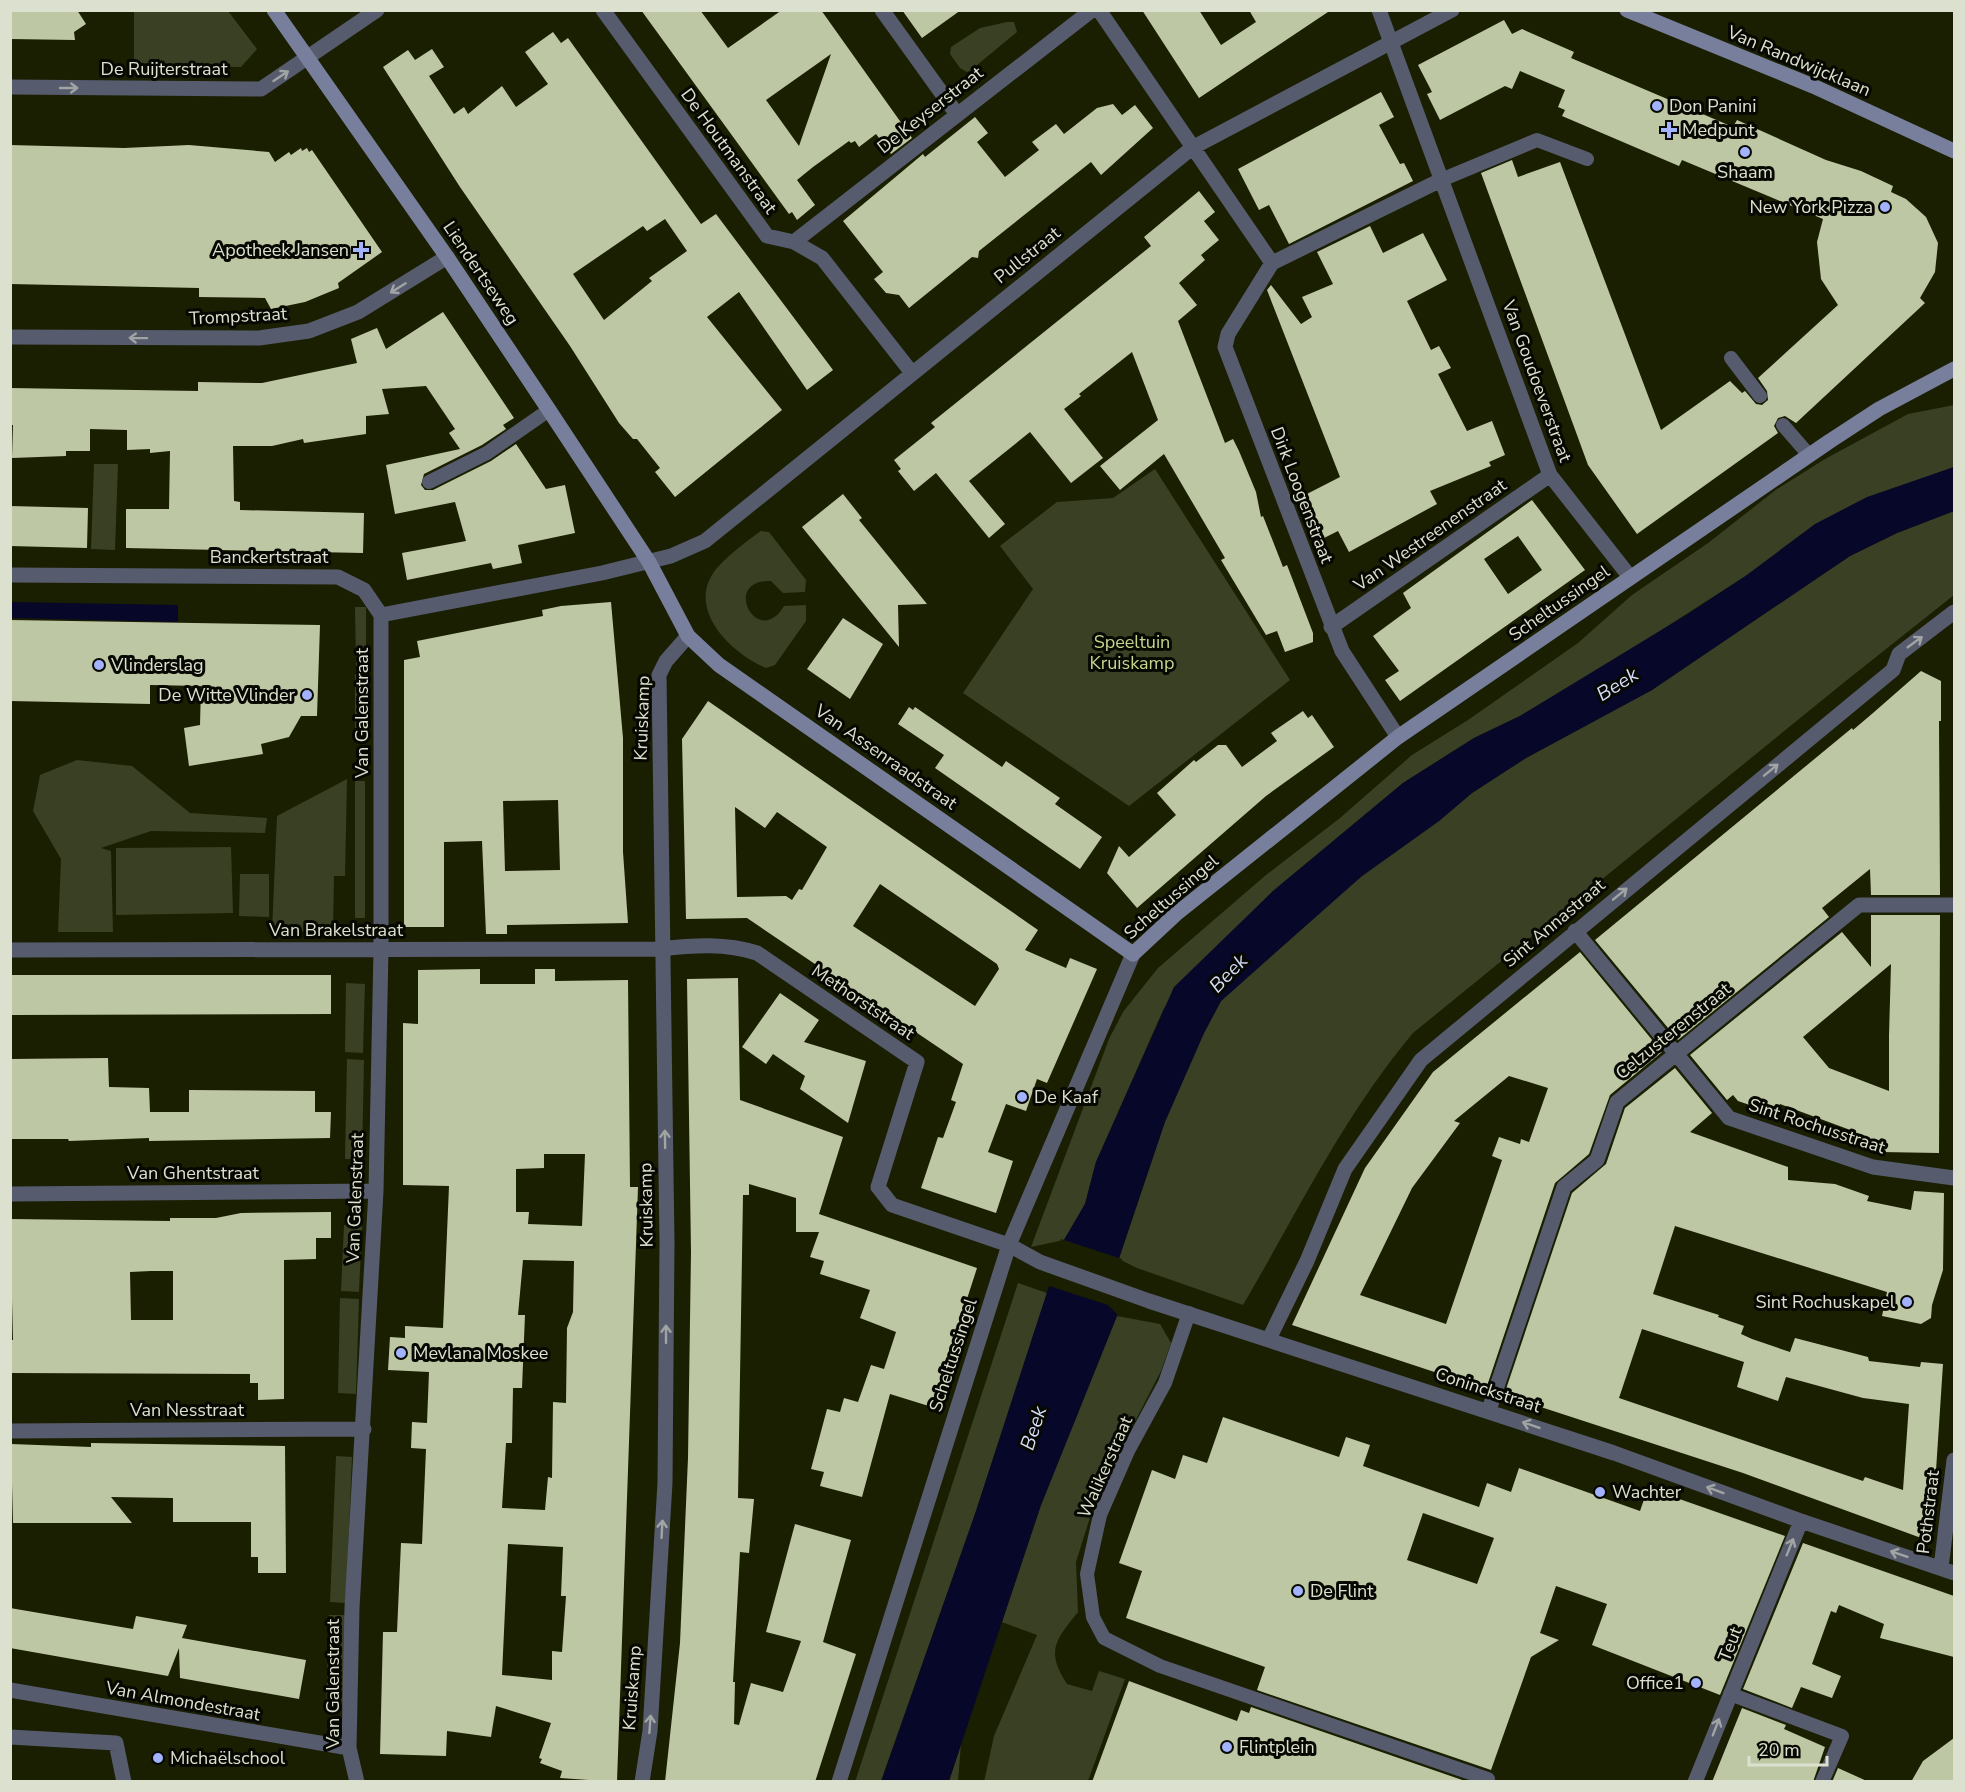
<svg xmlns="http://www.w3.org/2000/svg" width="1965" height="1792" font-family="'Nunito Sans',sans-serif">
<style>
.green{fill:#3a4024}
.water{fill:#07072a}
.pier{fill:#1a1f02}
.building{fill:#bec7a4;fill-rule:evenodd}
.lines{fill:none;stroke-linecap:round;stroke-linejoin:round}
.lane{stroke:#575b6e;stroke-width:14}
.street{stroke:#575b6e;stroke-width:15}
.secondary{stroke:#787f9d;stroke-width:15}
.oneway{stroke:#a0a5a3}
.poi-dot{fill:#a2b2fd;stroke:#060801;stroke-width:2}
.labels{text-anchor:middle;stroke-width:6;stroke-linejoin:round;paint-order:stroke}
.street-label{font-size:18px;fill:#dce1cf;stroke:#060801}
.poi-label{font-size:18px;fill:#dce1cf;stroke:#060801;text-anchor:start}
.park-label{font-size:18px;fill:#c5d68c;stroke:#060801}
.water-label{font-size:20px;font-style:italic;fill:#d5dcf9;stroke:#060801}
</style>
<rect width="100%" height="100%" fill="#1a1f02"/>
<path class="green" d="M134 11H228L257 49 241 67 134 66Z
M1007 22H1014L1017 32 971 70 967 72 960 68 950 54 951 47 980 28Z
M1954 405V467L1932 475 1744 577 1604 667 1520 716 1474 738 1403 783 1273 891 1164 1008 1096 1162 1085 1204 1064 1240 1031 1247 1109 1039 1123 1012 1158 968 1266 875 1340 818 1412 755 1468 720 1578 643 1632 595 1708 543 1777 489 1825 459 1908 414Z
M94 464H118L115 550 91 549Z
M1155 469 1290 680 1129 806 963 693 1033 589 1000 546 1057 502 1113 498Z
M1954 511V595L1847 680 1413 1033C1344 1115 1297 1213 1243 1305L1137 1268 1119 1259 1165 1121 1204 1033 1221 1001 1327 906 1362 876 1439 821 1472 793 1526 758 1652 690 1850 556 1897 533Z
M761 531 769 532 806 580 805 592 783 593 771 581C720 579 758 650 784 606L806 605V621L775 665 766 668C733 654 689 613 712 575 719 562 748 540 761 531Z
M355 607H366V666H356Z
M355 674H367V732H355Z
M77 760 132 766 190 813 267 818 265 833 151 831 101 848 111 851 113 932H58L61 859 33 811 40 775Z
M347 779 345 876H334L333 932 272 931 277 816Z
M355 781H365V918H355Z
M231 847 233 913 116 915V848Z
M240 874H269V917L239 916Z
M346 983 365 984 363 1053 345 1052Z
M347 1059 364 1060 362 1159H345Z
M344 1225 362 1226 359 1292 341 1291Z
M1018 1283 1047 1293 975 1514 881 1781 855 1782Z
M340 1298 359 1299 356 1394 338 1393Z
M1117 1316 1160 1324 1171 1343 1161 1371 1097 1495 1076 1562 1078 1612C1056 1640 1045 1650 1067 1684L1092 1691 1099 1671 1125 1679 1088 1781 984 1782 994 1736 1037 1635 1002 1622 1041 1505Z
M336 1456 352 1457 346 1603 330 1602Z
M329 1615H346L343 1708H326Z
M961 1744 958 1781H949Z"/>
<path class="water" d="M1954 467V511L1897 533 1850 556 1652 690 1526 758 1472 793 1439 821 1362 876 1221 1001 1204 1033 1165 1122 1119 1258 1117 1316 1041 1505 949 1781 881 1782 975 1514 1064 1240 1085 1204 1096 1162 1174 987 1273 891 1403 783 1474 738 1520 716 1686 615 1744 577 1815 524 1867 497Z
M11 602 178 605V622L11 618Z"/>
<path class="pier" d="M1061 1239 1122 1259 1118 1321V1315L1108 1305 1046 1285Z"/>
<path class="building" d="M10 10H77L86 24 74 32 75 40 10 39Z
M641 10H700L728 48 782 10H821L912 138 891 154 876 134 859 147 855 141 851 143 849 141 813 167 797 180 815 205 797 220 792 212 789 214ZM831 54 799 146 766 100Z
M902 10H961L922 38Z
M1142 10H1199L1221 45 1256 22 1249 10H1331L1199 98Z
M1504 20 1512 34 1522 29 1574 52 1571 58 1733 127 1737 120 1826 160 1861 171 1893 186 1891 192 1906 199 1926 217 1938 243 1935 272 1920 298 1925 303 1796 423 1785 416 1778 418 1774 426 1778 433 1637 534 1588 465 1481 173 1512 160 1518 177 1560 162 1661 430 1730 381 1742 393 1745 391 1756 404 1762 405 1768 400 1767 391 1758 378 1838 305 1821 279 1817 242 1823 219 1682 160 1679 166 1562 116 1565 110 1558 107 1565 90 1520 71 1512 89 1505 86 1440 120 1427 94 1432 92 1418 65Z
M553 32 561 43 568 38 701 224 716 214 833 370 807 390 739 292 707 317 782 410 675 497 655 472 660 468 637 439H633L619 423 570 346 460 187 383 67 408 50 415 60 432 49 444 67 429 76 454 114 464 107 468 114 502 86 516 107 548 84 525 52ZM665 219 687 251 649 278 652 281 604 320 573 274 643 226 647 231Z
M1381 92 1394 117 1379 125 1400 164 1404 163 1413 181 1289 244 1269 205 1259 210 1238 169Z
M1113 104 1122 115 1135 105 1153 128 1101 175 1091 162 979 251 978 258 972 257 909 308 899 295 886 293 874 279 883 272 843 221 923 154 925 157 975 117 988 133 977 142 1005 177 1039 150 1032 142 1056 124 1064 134 1097 108Z
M10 145 124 148 189 145 269 152 275 162 289 152 291 155 301 148 302 151 307 148 309 152 312 150 382 252 338 283 339 288 305 302 271 309 265 298 199 297V288L10 284Z
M1199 191 1215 212 1204 221 1219 240 1201 255 1205 260 1179 283 1197 305 1178 321 1225 443 1233 439 1239 451 1256 492 1261 517 1263 516 1283 567 1287 565 1313 633V642L1285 652 1277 631 1266 635 1221 560 1225 558 1164 454 1120 490 1100 466 1158 420 1132 352 1079 394 1081 396 1064 409 1103 458 1071 483 1030 432 969 481 1005 524 989 538 936 473 914 491 898 471 901 469 894 460 935 427 931 423 1151 246 1144 237Z
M1370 226 1383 253 1423 233 1447 280 1407 301 1431 350 1439 346 1451 368 1438 374 1467 431 1492 421 1505 455 1489 462 1491 466 1430 491 1437 504 1349 552 1338 531 1324 538 1303 496 1340 477 1267 290 1271 285 1301 324 1312 317 1302 297 1333 284 1317 252Z
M443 312 514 418 503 425 506 429 482 445 424 474 421 485 425 490H433L491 461 516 444 546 489 565 485 575 533 518 545 522 563 493 569 491 563 407 580 402 553 466 541 455 502 395 514 386 465 460 449 449 433 455 429 426 386 382 389 389 414 366 416V434L304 443 303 439 272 446H233L234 501 240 502V510L364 513 363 553 126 548V509H169L170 451 150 453V449L127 450V430L90 429V451H66V456L12 458 13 425H10V388L198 391V382L262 383 357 363 351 339 377 328 386 349Z
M843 494 862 518 859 520 927 604 898 605 899 647 802 527Z
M1532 500 1585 570 1400 701 1385 680 1399 671 1373 636 1411 608 1403 593ZM1518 536 1542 570 1508 594 1484 559Z
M10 506 88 508 87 548 10 546Z
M611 602 623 738V852L628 923 507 925V934H486L482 841 444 842V927H404V660L420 657 417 641 543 616 542 610 561 606ZM558 800 560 870 505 871 503 801Z
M843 618 883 644 850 699 807 669Z
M10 620 320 625 317 716H301L289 737 261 744 263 754 189 766 184 728 200 725 201 686 150 685V704L10 701Z
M1921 671 1941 681V721H1939L1940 895H1871L1870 869 1822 908 1829 917 1678 1040 1595 940 1852 728 1853 730 1873 713Z
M708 701 1038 930 1025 950 1066 968 1070 958 1097 969 1047 1083 1037 1079 1026 1111 1006 1104 988 1152 1013 1161 996 1213 921 1188 938 1137 943 1138 956 1102 951 1100 963 1064 747 918 686 919 682 739ZM735 807 765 828 777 812 827 847 802 890 799 889 792 900 786 896 737 897ZM880 884 997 964 999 969 975 1006 853 926Z
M909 707 913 710 915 707 1002 767 1006 761 1060 798 1055 804 1102 837 1080 869 935 768 944 755 898 724Z
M1303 711 1308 718 1312 715 1334 747 1266 796 1137 908 1107 873 1119 846 1129 857 1176 815 1157 793 1194 760 1196 762 1218 745H1226L1242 767 1277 741 1271 733Z
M1871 915H1940L1939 1153 1882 1152 1850 1141 1853 1131 1780 1104 1776 1114 1738 1101 1733 1095 1727 1100 1690 1055 1842 932 1871 967ZM1891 964 1889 1036V1091L1829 1068 1803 1037Z
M1580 952 1662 1052 1610 1095 1589 1154 1555 1183 1486 1389 1292 1325 1365 1168 1433 1072ZM1509 1076 1548 1088 1529 1142 1521 1139 1520 1144 1499 1137 1492 1156 1502 1160 1446 1324 1360 1295 1412 1188 1460 1123 1454 1121Z
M480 969V984H535V969H555V981L628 980 630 1187H638L617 1782 560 1778 562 1771 540 1763 542 1759 539 1758 551 1723 496 1706 491 1737 447 1731 446 1756 380 1754 383 1632H397L401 1543 422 1544 426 1449 411 1448 412 1422 427 1423 429 1372 388 1370 390 1337 405 1338V1326L443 1328 449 1186 403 1185V1023L418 1024V970ZM544 1154H585L582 1226 528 1224 529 1212H516V1169L544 1168ZM523 1260 574 1261 573 1312 567 1328 566 1403 553 1402 552 1478 548 1477 545 1510 502 1508 506 1443H512L513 1388H522L525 1315H518ZM508 1544 563 1547 561 1596H566L562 1652 552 1651V1680L502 1675Z
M10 975H331V1014L10 1015Z
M738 978 740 1100 843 1137 819 1214 977 1268 932 1407 890 1394 862 1497 820 1486 824 1472 811 1469 827 1409 840 1412 844 1398 858 1402 871 1365 884 1369 896 1332 860 1318 870 1290 820 1274 824 1261 810 1257 819 1232H796V1198L749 1184V1195H743L738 1498 754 1499 749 1553 740 1552 733 1682H735L734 1724 739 1725 751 1683 783 1692 801 1641 766 1632 795 1524 851 1540 823 1642 856 1654 815 1782H665L680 1643 688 1458 691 1252 687 979Z
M780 993 819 1020 804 1042 866 1061 848 1123 800 1089 805 1076 773 1054 766 1064 742 1047Z
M108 1058 109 1087 149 1088 150 1112H189V1090L315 1091V1112H331L330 1138 149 1141V1138L69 1141 68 1139H11L10 1059Z
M1675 1068 1712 1113 1690 1132 1788 1167V1180L1835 1184 1869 1196 1867 1201 1911 1210 1914 1191 1944 1193 1943 1270 1932 1305 1931 1318 1921 1324 1882 1316 1887 1292 1675 1226 1653 1294 1719 1315 1718 1317 1744 1326 1741 1334 1752 1339 1790 1352 1795 1338 1868 1357 1869 1361 1920 1367 1921 1362 1943 1364 1934 1501 1924 1539 1743 1473 1504 1395 1572 1193 1606 1164 1625 1108ZM1642 1329 1744 1362 1737 1387 1778 1401 1786 1377 1863 1398 1909 1404 1903 1490 1865 1477 1863 1481 1619 1398Z
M331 1212V1238H316V1259L284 1260V1399L258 1400V1383H250V1374L10 1373V1340H13L10 1219 170 1221V1218H216L241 1213ZM151 1271H173V1320H131L130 1272Z
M1223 1417 1339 1457 1346 1437 1370 1445 1363 1466 1479 1507 1487 1483 1511 1492 1519 1468 1640 1511 1648 1488 1785 1536 1720 1695 1592 1645 1607 1604 1556 1586 1540 1633 1559 1640 1531 1657 1491 1770 1257 1690 1265 1667 1126 1618 1142 1571 1119 1563 1152 1470 1175 1479 1183 1455 1207 1463ZM1423 1513 1494 1538 1477 1584 1407 1560Z
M91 1443 285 1446 286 1573H258V1557H251V1522H173V1498L111 1497 132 1523H13L11 1444 91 1447Z
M1803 1543 1954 1596V1657L1880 1638 1884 1624 1839 1605 1836 1613 1831 1611 1812 1664 1841 1676 1832 1698 1801 1687 1792 1708 1743 1689Z
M10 1608 133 1629 136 1616 187 1625 182 1638 306 1660 299 1699 180 1678 179 1648 168 1676 10 1648Z
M1129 1681 1237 1721 1241 1710 1249 1713 1251 1707 1468 1782H1092Z
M1742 1708 1786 1725 1784 1729 1825 1747 1813 1782H1712Z
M1954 1738V1782H1911L1923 1761Z
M1838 1768 1869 1782H1832Z"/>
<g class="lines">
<path class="lane" d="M1441 180 1537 140 1587 159
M1731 358 1760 396
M1783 425 1809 455
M429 482 487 453 549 410
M1189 1313 1165 1383 1128 1451 1100 1515 1087 1574 1093 1617 1104 1638 1160 1666 1488 1779
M1730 1694 1842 1736 1822 1782"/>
<path class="street" d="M603 10 767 236 794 242 822 258 912 373
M882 10 956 113
M1099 10 1272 263
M1379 10 1550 475 1630 577
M10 87 261 89 377 10
M794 242 1092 10
M10 337 259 338 309 331 358 312 447 257
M10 575 338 577 364 590 381 615
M381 615 602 573 671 556 705 541 1192 148 1452 10
M1331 627 1550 475
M1398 737 1342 651 1225 347 1228 334 1272 263 1441 180
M1575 931 1729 1118 1873 1167 1954 1178
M10 950 661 949C694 945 726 943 757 953L917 1062 878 1187 892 1205 1009 1245 1040 1262 1149 1301 1614 1453 1801 1521 1954 1573
M10 1194 376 1191
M1269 1339 1307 1261 1345 1169 1421 1060 1893 670 1899 654 1954 612
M1489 1410 1564 1187 1597 1160 1617 1102 1859 905H1954
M10 1431 364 1429
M1941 1568 1954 1460
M10 1690 349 1748
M10 1737 116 1743 124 1782
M357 1782 349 1748 352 1608 376 1191 381 950V615
M642 1782 650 1731 665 1483 667 1243 659 675 666 661 688 636
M839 1782 1009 1245 1133 954
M1695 1782 1801 1521"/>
<path class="secondary" d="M274 10 447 257 549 410 649 562 688 636 719 665 1133 954 1176 914 1398 737 1830 441 1879 409 1954 369
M1627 10 1813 86 1954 151"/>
</g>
<defs><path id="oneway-shaft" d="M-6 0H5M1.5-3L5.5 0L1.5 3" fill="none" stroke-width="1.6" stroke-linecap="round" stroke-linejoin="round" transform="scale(1.5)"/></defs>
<g class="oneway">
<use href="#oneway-shaft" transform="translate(281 76) rotate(-34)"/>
<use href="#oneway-shaft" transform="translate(69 88)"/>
<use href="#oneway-shaft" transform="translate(398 288) rotate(148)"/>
<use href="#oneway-shaft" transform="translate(138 338) rotate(-179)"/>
<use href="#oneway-shaft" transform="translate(1915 642) rotate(-36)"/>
<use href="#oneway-shaft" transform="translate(1771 770) rotate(-39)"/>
<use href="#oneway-shaft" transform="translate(1620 894) rotate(-39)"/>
<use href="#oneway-shaft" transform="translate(665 1139) rotate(-91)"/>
<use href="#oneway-shaft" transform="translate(666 1334) rotate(-90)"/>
<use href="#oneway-shaft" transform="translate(1531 1425) rotate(-161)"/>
<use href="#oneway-shaft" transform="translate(1715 1490) rotate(-160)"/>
<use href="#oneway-shaft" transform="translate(662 1529) rotate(-87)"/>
<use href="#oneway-shaft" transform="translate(1790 1547) rotate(-68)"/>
<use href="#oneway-shaft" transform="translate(1899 1554) rotate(-161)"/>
<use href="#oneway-shaft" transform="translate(650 1724) rotate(-86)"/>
<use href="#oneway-shaft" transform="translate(1716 1727) rotate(-69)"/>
</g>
<g class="poi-dot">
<circle cx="1657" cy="106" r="6"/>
<path d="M1666 121h6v6h6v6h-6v6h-6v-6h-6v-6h6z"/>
<circle cx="1745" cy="152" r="6"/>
<circle cx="1885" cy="207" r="6"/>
<path d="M358 241h6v6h6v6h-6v6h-6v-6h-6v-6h6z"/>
<circle cx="99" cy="665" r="6"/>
<circle cx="307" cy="695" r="6"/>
<circle cx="1022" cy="1097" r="6"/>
<circle cx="1907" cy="1302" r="6"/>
<circle cx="401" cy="1353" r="6"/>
<circle cx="1600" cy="1492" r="6"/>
<circle cx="1298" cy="1591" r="6"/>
<circle cx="1696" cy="1683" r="6"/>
<circle cx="1227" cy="1747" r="6"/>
<circle cx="158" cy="1758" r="6"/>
</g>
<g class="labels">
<g class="street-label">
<text transform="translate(1799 61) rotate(23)" y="6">Van Randwijcklaan</text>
<text x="164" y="75">De Ruijterstraat</text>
<text transform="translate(930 110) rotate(-38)" y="6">De Keyserstraat</text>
<text transform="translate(729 151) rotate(54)" y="6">De Houtmanstraat</text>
<text transform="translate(1027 255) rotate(-39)" y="6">Pullstraat</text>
<text transform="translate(481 273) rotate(56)" y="6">Liendertseweg</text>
<text transform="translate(238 316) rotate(-3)" y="6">Trompstraat</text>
<text transform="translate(1537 381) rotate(70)" y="6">Van Goudoeverstraat</text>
<text transform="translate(1302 495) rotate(69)" y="6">Dirk Loogenstraat</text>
<text transform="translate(1430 535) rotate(-35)" y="6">Van Westreenenstraat</text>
<text x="269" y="563">Banckertstraat</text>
<text transform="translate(1559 603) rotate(-35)" y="6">Scheltussingel</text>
<text transform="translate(362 713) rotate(-90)" y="6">Van Galenstraat</text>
<text transform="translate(642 718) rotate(-88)" y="6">Kruiskamp</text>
<text transform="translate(886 757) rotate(35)" y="6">Van Assenraadstraat</text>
<text transform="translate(1171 897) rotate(-41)" y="6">Scheltussingel</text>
<text transform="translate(1554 923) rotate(-40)" y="6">Sint Annastraat</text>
<text x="336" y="936">Van Brakelstraat</text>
<text transform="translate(863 1002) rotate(34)" y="6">Methorststraat</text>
<text transform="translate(1673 1031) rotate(-39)" y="6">Celzusterenstraat</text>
<text transform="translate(1817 1126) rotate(18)" y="6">Sint Rochusstraat</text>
<text x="193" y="1179">Van Ghentstraat</text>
<text transform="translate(355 1198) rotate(-88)" y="6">Van Galenstraat</text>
<text transform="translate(646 1205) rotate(-91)" y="6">Kruiskamp</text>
<text transform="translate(953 1355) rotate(-72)" y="6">Scheltussingel</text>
<text transform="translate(1488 1390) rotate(18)" y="6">Coninckstraat</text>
<text x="187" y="1416">Van Nesstraat</text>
<text transform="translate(1105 1467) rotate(-66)" y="6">Walikerstraat</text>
<text transform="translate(1928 1512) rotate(-83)" y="6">Pothstraat</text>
<text transform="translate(1730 1644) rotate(-68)" y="6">Teut</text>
<text transform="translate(333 1684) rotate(-90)" y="6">Van Galenstraat</text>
<text transform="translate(632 1688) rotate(-86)" y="6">Kruiskamp</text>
<text transform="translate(183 1701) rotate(10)" y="6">Van Almondestraat</text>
</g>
<g class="poi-label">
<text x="1669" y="112">Don Panini</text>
<text x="1682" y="136">Medpunt</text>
<text x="1745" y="178" text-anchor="middle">Shaam</text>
<text x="1873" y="213" text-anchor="end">New York Pizza</text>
<text x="349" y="256" text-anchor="end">Apotheek Jansen</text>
<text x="111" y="671">Vlinderslag</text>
<text x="295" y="701" text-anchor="end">De Witte Vlinder</text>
<text x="1034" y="1103">De Kaaf</text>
<text x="1895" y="1308" text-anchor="end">Sint Rochuskapel</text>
<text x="413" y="1359">Mevlana Moskee</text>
<text x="1612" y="1498">Wachter</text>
<text x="1310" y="1597">De Flint</text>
<text x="1684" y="1689" text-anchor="end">Office1</text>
<text x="1239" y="1753">Flintplein</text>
<text x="170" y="1764">Michaëlschool</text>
</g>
<g class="park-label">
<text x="1132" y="648">Speeltuin<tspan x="1132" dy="21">Kruiskamp</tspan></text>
</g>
<g class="water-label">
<text transform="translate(1617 684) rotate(-32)" y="7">Beek</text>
<text transform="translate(1228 973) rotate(-46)" y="7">Beek</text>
<text transform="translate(1033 1428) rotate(-72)" y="7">Beek</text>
</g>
</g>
<rect width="1965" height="1792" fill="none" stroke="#dce1cf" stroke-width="24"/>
<path d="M1749 1756v9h78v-9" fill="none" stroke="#dce1cf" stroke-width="3"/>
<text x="1758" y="1756" font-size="18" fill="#dce1cf" stroke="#060801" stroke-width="4.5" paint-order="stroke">20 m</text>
</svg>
